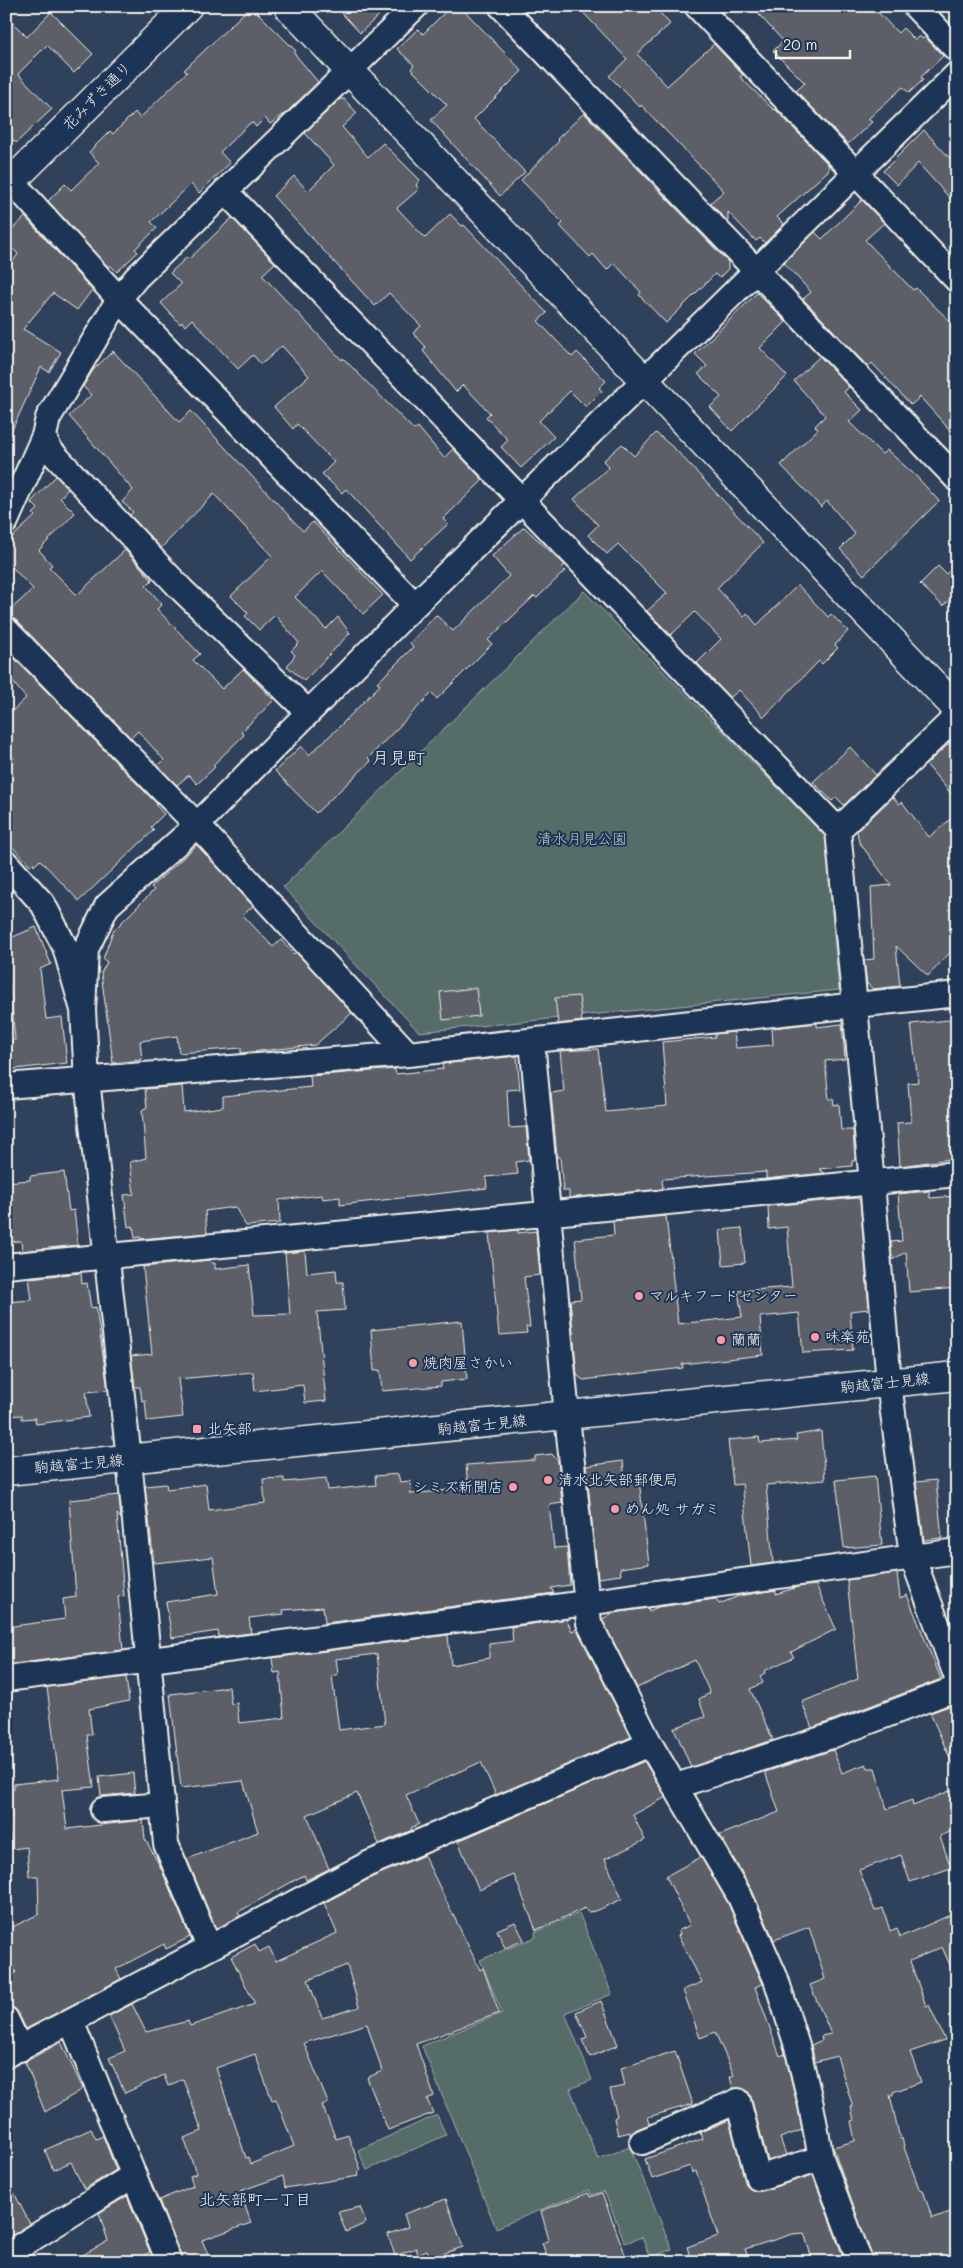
<svg xmlns="http://www.w3.org/2000/svg" width="963" height="2268" font-family="Mali,'Klee One',sans-serif">
<style>
.green{fill:#566c68;stroke:#a5aea8}
.building{fill:#5c5e67;stroke:#f4f1e8;fill-rule:evenodd}
.lines{fill:none;stroke-linecap:round;stroke-linejoin:round}
.minor-casing{stroke:#f4f1e8;stroke-width:28}
.tertiary-casing{stroke:#f4f1e8;stroke-width:31}
.secondary-casing{stroke:#f4f1e8;stroke-width:31}
.minor{stroke:#1d3557;stroke-width:24}
.tertiary{stroke:#1d3557;stroke-width:28}
.secondary{stroke:#1d3557;stroke-width:28}
.poi-dot{fill:#ff9aa2;stroke:#1d3557;stroke-width:2}
.labels{text-anchor:middle;stroke-width:4;stroke-linejoin:round;paint-order:stroke}
.street-label{font-size:15px;fill:#f4f1e8;stroke:#1d3557}
.park-label{font-size:15px;fill:#bdc2bb;stroke:#1d3557}
.poi-label{font-size:15px;fill:#f4f1e8;stroke:#1d3557;text-anchor:start}
.neighbourhood-label{font-size:16px;fill:#f4f1e8;stroke:#1d3557}
.quarter-label{font-size:18px;fill:#f4f1e8;stroke:#1d3557}
</style>
<rect width="100%" height="100%" fill="#30415c"/>
<filter id="ink" filterUnits="userSpaceOnUse"><feTurbulence type="fractalNoise" baseFrequency=".02" numOctaves="2"/><feDisplacementMap in="SourceGraphic" scale="10" xChannelSelector="R" yChannelSelector="G"/><feConvolveMatrix kernelMatrix="1 2 1 2 8 2 1 2 1" color-interpolation-filters="sRGB"/></filter>
<g filter="url(#ink)">
<path class="green" d="M584 591 825 836 839 990 419 1032 283 887Z
M579 1913 612 1994 565 2013 592 2080 570 2089 598 2159 630 2147 672 2249 650 2258 642 2237 625 2243 604 2191 591 2195 589 2190 496 2228 422 2046 502 2013 480 1960 536 1937 535 1932Z
M437 2115 446 2135 367 2170 358 2150Z"/>
<path class="building" d="M251 6 296 51 294 53 318 82 286 113 270 124 265 118 256 127 253 123 249 124 220 152 230 163 199 193 191 184 151 222 157 228 135 249 138 252 117 272 110 265 108 267 48 201 65 184 71 190 99 163 89 152 110 131 113 134 135 112 140 118 187 72 184 70Z
M335 6H389L360 33Z
M451 6H460L522 71 474 119 525 172 500 196 431 120 447 105 411 69 414 65 397 49 418 29 423 34Z
M577 6H654L670 24 637 54 667 86 714 44 743 75 740 77 774 110 775 109 828 164 829 170 777 217 784 224 765 243 760 238 756 241 728 212V222L710 203 724 191 641 105 640 107 609 76 627 59Z
M751 6H872L898 33 903 28 915 40 919 36 923 39 925 37 943 56 921 77 923 80 909 93 903 87 868 119 872 122 848 144 796 91 805 83 773 51 783 41Z
M51 12 93 54 74 73 47 45 18 74 52 109 16 143 6 133V16L27 37Z
M340 99H344L357 113 342 127 368 157 383 143 420 180 416 185 419 189 397 208 425 238 450 214 462 226 464 225 547 313 538 321 572 357 577 352 606 381 599 388 602 391 586 407 570 391 539 421 554 437 521 468 501 447 508 440 486 417 490 413 463 385 456 392 423 351 426 347 413 333 421 326 389 293 375 306 273 196 294 176 308 191 334 165 305 133Z
M584 113 728 262V269L719 278 715 274 666 323 639 295 641 292 614 263 607 270 593 254 590 257 560 226 563 223 521 180 559 141 557 139Z
M924 130 957 166V206L918 163 897 185 883 171Z
M862 200 884 223 865 240 913 290 916 288 957 328V438L920 397 911 405 872 363 868 367 803 299 811 292 784 263 815 232 822 239Z
M25 217 92 290 77 310 53 293 23 329 61 352 49 372 41 367 6 443V271L18 254 6 242V235Z
M232 218 275 263 262 275 342 360 343 358 414 430 418 427 444 458 453 449 483 480 443 519 448 524 410 559 346 489 342 493 322 474 334 462 297 424 293 429 274 407 309 376 282 346 264 362 260 363 253 355 238 369 192 319 185 326 182 322 180 324 161 303 181 284 170 273 187 257 189 259Z
M757 293 786 322 760 348 787 376 732 431 710 407 721 397 698 374 707 366 695 354Z
M113 351 179 422 191 411 303 531 313 522 383 595 363 614 322 571 295 597 326 629 338 617 350 633 304 681 287 666 295 655 291 651 299 643 275 615 259 630 245 616 248 613 231 596 272 556 214 494 161 548 130 515 133 512 122 502 133 490 69 416 91 395 83 386 94 369Z
M820 356 849 387 844 392 862 410 849 422 882 454 887 450 916 476 939 501 864 575 840 549 855 534 827 501 821 507 781 465 818 429 815 426 825 416 794 381Z
M656 433 676 450 763 543 717 588 744 617 747 613 757 625 798 585 828 617 831 614 848 631 835 645 838 648 822 664 819 661 764 717 739 690 730 698 697 663 721 639 695 612 671 635 647 611 667 593 618 544 607 554 588 535 598 525 574 499 609 467 603 461 622 444 634 456Z
M56 476 68 489 60 498 75 513 39 550 52 565 49 567 77 595 125 550 152 580 146 586 162 604 157 609 200 654 193 660 222 689 243 669 274 700 241 732 244 735 213 765 215 767 197 784 189 775 177 785 158 766 164 760 138 731 131 738 16 620 6 617V614L33 589 6 561V543L35 516 33 514 38 509 31 502Z
M524 527 565 565 562 568 565 571 537 598 534 596 488 640 492 644 437 699 432 693 368 758 371 761 316 813 275 771 301 746 309 755 338 728 380 685 377 683 413 647 410 643 436 615 453 631 509 576 492 556Z
M957 563V593L943 606 920 584 938 566 946 574Z
M6 650 157 804 156 805 164 814 151 827 154 830 79 901 40 860 34 866 33 863 30 865 6 840V765L14 758 6 749V717L26 698 6 674Z
M957 737V801L926 764Z
M850 747 876 775 844 805 836 797 832 801 813 782Z
M893 797 899 804 902 802 929 837 957 814V945L928 976 896 946 900 986 873 989 867 984 864 960 874 959 871 887 891 885 859 842 857 831Z
M197 845 253 906 243 915 273 947 281 940 294 954 296 952 352 1013 315 1045 241 1053V1048L179 1053 177 1036 140 1041 142 1060 113 1063 101 973 107 962 103 959 113 931 154 890 151 887Z
M36 927 51 964 40 969 46 1019 62 1017 67 1063 6 1070V1041L15 1040 6 940Z
M476 988 479 1016 443 1020 440 992Z
M579 996 582 1021 558 1024 555 998Z
M957 1019V1158L900 1166 897 1123 911 1122 908 1083 918 1082 911 1024Z
M817 1023V1027L842 1024 845 1059 825 1061 829 1099H833L834 1105 839 1104 841 1130H853L855 1161H852V1166L819 1169 825 1173 766 1179V1172L662 1179 663 1189 569 1198V1191H563L560 1157H557L551 1093 564 1091 560 1051 598 1049 606 1112 667 1106 662 1042 715 1037V1034L734 1032 736 1048 773 1045 772 1028Z
M517 1056 520 1089 507 1090 509 1128 526 1127 529 1160 516 1162 518 1174 486 1177 487 1188 340 1205V1197L323 1199 322 1195 279 1200 280 1223 246 1226 235 1207 205 1211 207 1233 141 1239 140 1237 135 1238 133 1226 128 1227 124 1195 134 1194 130 1162 146 1158 142 1110 147 1107 145 1089 182 1086 184 1112 223 1107V1096L311 1087 310 1076 395 1069 396 1074 443 1069 442 1064Z
M64 1172 69 1211 74 1210 78 1245 22 1251 21 1241 6 1242V1182L30 1180V1176Z
M929 1191 930 1198 955 1196 957 1288 909 1292 906 1252 892 1260 891 1242 902 1241 898 1194Z
M857 1198 860 1200 869 1309 850 1311 853 1350 803 1353 799 1313 760 1317 763 1355 682 1364 683 1368 583 1380 577 1375 570 1300 581 1299 575 1239 614 1235 613 1221 666 1216 678 1324 742 1317 738 1291 792 1287 787 1227 769 1229 768 1206Z
M742 1228 745 1263 723 1265 720 1230Z
M518 1230V1233L536 1231 540 1275 524 1277 530 1327H526L527 1333 499 1335 489 1233Z
M305 1251 307 1273 336 1270 337 1282H343L345 1310 317 1312 326 1401 305 1403 303 1385 255 1391 253 1372 178 1379 183 1417 147 1421 145 1400 142 1401 140 1387H135L131 1356 152 1354 143 1267 210 1260 211 1263H215V1269L249 1265 254 1315 290 1314 285 1253Z
M81 1273 82 1284 87 1283 91 1308 96 1307 108 1390 86 1392 89 1417 36 1424 35 1418 22 1419V1415L6 1416V1302L32 1300 29 1278Z
M462 1321 467 1379 441 1382V1386L382 1391 380 1370 374 1371 371 1330Z
M821 1431 825 1480 766 1485 773 1563 751 1566 742 1484 733 1485 728 1440 759 1437 760 1443 797 1440 796 1435Z
M552 1454 558 1461 562 1503 549 1505 554 1548 567 1547 570 1585 551 1588 554 1593 325 1623 323 1607 283 1610 284 1614 249 1618 251 1633 219 1637 218 1631 172 1638 166 1602 218 1594 213 1557 154 1563 145 1486 166 1484 167 1489 206 1484 209 1510 265 1503 263 1479 284 1478V1482L326 1478 328 1490 376 1485 375 1476 398 1474 400 1482 410 1481 411 1494 468 1488 466 1465 535 1460V1456Z
M623 1461 625 1481 639 1480 649 1564 620 1568 621 1575 598 1578 586 1466Z
M875 1476 882 1545 844 1548 836 1480Z
M936 1480 942 1538 924 1540 916 1482Z
M119 1495 121 1519 117 1514 124 1596 118 1597 123 1650 6 1665V1627L65 1619 63 1599 76 1597 69 1500Z
M897 1573 900 1598 907 1595 941 1679 812 1728 802 1702 858 1679 847 1580Z
M816 1585 836 1629 791 1652 794 1657 764 1671 765 1673 760 1676 763 1683 750 1689 773 1740 691 1767 674 1728 705 1717 699 1699 710 1693 695 1660 637 1688 602 1619 614 1613 648 1608 649 1611 658 1607 716 1599 719 1604 739 1596 776 1590V1594L798 1587Z
M566 1619 572 1631 577 1629 631 1737 496 1795 481 1762 406 1795 419 1824 411 1828 412 1830 379 1844 357 1793 307 1815 329 1869 306 1880 304 1875 238 1912 240 1916 216 1929 187 1859 258 1832 243 1781 181 1788 170 1694 229 1687 231 1704 237 1703 239 1723 284 1718 280 1672 274 1673 272 1658 448 1635 451 1665 489 1658V1644L513 1641 511 1627ZM377 1654 385 1724 339 1730 332 1676 338 1674 336 1659Z
M126 1677 129 1701 89 1709 92 1735H87L94 1787 62 1790 67 1829 143 1820 145 1839 161 1868 190 1937 166 1949 164 1944 116 1969 121 1979 26 2029 18 2013 13 2008 6 2005V1977L16 1973 6 1952V1930L39 1914 38 1876H29L27 1847 12 1849 8 1818H12L9 1789H14V1784L59 1779 47 1687Z
M952 1705 957 1716V1774L930 1713Z
M833 1750 842 1773 866 1764 868 1768H875L887 1809 912 1800 913 1806 957 1788V1829L940 1836 951 1868 910 1882 901 1855 859 1870 875 1911 883 1908 890 1931 897 1928 900 1937 957 1912V1981L942 1947 910 1961 926 2006 929 2005 945 2040 910 2052 921 2082 893 2092V2095H890L900 2139 902 2138 905 2150 920 2191 923 2190 932 2218 957 2210V2262H873L833 2147 855 2141 851 2121 854 2120 851 2107H853L837 2056 815 2062 811 2045 822 2040 821 2036 831 2034 810 1985 825 1979 809 1927 774 1940 752 1890 720 1835 779 1812 765 1772Z
M644 1761 666 1797 633 1815 645 1840 605 1859 622 1899 596 1911 588 1912 585 1908 536 1930 514 1875 479 1890 458 1841Z
M133 1773 135 1793 101 1796 99 1777Z
M424 1855 480 1970 483 1968 499 2013 416 2044 434 2096 427 2099 433 2113 388 2130 367 2078 382 2071 367 2024 304 2043 328 2103 322 2105 336 2139 348 2135 361 2170 358 2172 359 2176 285 2188 283 2176 240 2191 251 2223 202 2240 211 2262H182L159 2200 193 2186 190 2176 196 2174 184 2138 202 2131 183 2079 168 2086 164 2075 125 2093 109 2058 125 2051 109 2016 132 2004 146 2032 188 2021 190 2026 255 2004 231 1957 255 1944 259 1952 269 1947 276 1961 337 1933 324 1903 374 1876ZM347 1965 359 2007 322 2018 308 1980ZM255 2054 272 2100 276 2099 294 2146 251 2164 249 2157 246 2158 216 2068Z
M701 1857 728 1903 763 1984 755 1987 780 2056 785 2054 798 2108 802 2130 780 2138 786 2155 768 2161 751 2097 748 2091 741 2088H733L730 2077 734 2075 715 2032 700 2038 683 1990 702 1982 678 1936 680 1934 678 1931 690 1925 666 1876Z
M515 1922 524 1940 505 1948 497 1930Z
M601 2001 618 2045 590 2057 582 2040 587 2037 576 2012Z
M61 2042 83 2089 45 2112 25 2062Z
M675 2051 693 2104 648 2117 650 2124 637 2129 630 2135V2132L618 2135 614 2118 617 2116 610 2089 625 2086 621 2068Z
M729 2120 745 2181 749 2188 755 2191H762L813 2175 845 2262H813L804 2233 793 2234 745 2249 750 2262H692L687 2247 718 2236 696 2171 692 2173 690 2166 652 2179 645 2159 702 2139 700 2132Z
M91 2129 96 2139 103 2136 116 2170 84 2189 71 2162 53 2170 45 2150Z
M6 2177 30 2224 6 2239Z
M588 2193 590 2197 602 2193 628 2262H549L542 2243 549 2240 541 2211Z
M127 2196 150 2252 132 2262H70L108 2241 99 2213Z
M446 2199 463 2247 430 2258 427 2250 418 2254 416 2248 395 2256 388 2234 408 2227 404 2214Z
M360 2207 366 2223 346 2232 338 2212Z"/>
<g class="lines">
<g class="minor-casing">
<path id="minor" d="M501 6 957 479
M697 6 957 280
M915 6 957 50
M6 175 119 299 415 605
M225 191 838 830
M6 521 44 436
M6 630 197 825 408 1054
M308 712 182 590 49 449 44 436 48 418 119 299 136 278 416 6
M957 716 838 830 872 1183 889 1383 912 1556 957 1678
M6 863 43 904 65 947 83 1010 87 1079 129 1459 166 1844 209 1947
M83 1010 86 949 107 906 197 825 415 605 957 74
M532 1041 567 1416 589 1623 650 1744 740 1897 776 1979 797 2046 811 2105 821 2158 860 2262
M6 1086 408 1054 957 994
M6 1266 957 1174
M6 1679 586 1603 957 1551
M676 1786 831 1736 957 1688
M103 1810 162 1805
M6 2019 20 2049
M71 2021 169 2262
M6 2055 368 1864 650 1744
M642 2142 738 2101 758 2178 821 2158
M6 2255 134 2175"/>
</g>
<g class="tertiary-casing">
<path id="tertiary" d="M288 6 957 709
M6 187 188 6"/>
</g>
<g class="secondary-casing">
<path id="secondary" d="M6 1471 957 1376"/>
</g>
<use href="#minor" class="minor"/>
<use href="#tertiary" class="tertiary"/>
<use href="#secondary" class="secondary"/>
</g>
</g>
<g class="poi-dot">
<circle cx="639" cy="1296" r="5"/>
<circle cx="815" cy="1337" r="5"/>
<circle cx="721" cy="1340" r="5"/>
<circle cx="413" cy="1363" r="5"/>
<rect x="192" y="1424" width="10" height="10" rx="2.5"/>
<circle cx="548" cy="1480" r="5"/>
<circle cx="513" cy="1487" r="5"/>
<circle cx="615" cy="1509" r="5"/>
</g>
<g class="labels">
<g class="street-label">
<text transform="translate(97 96) rotate(-45)" y="5">花みずき通り</text>
<text transform="translate(885 1383) rotate(-6)" y="5">駒越富士見線</text>
<text transform="translate(482 1425) rotate(-6)" y="5">駒越富士見線</text>
<text transform="translate(79 1464) rotate(-5)" y="5">駒越富士見線</text>
</g>
<g class="park-label">
<text x="582" y="844">清水月見公園</text>
</g>
<g class="poi-label">
<text x="649" y="1301">マルキフードセンター</text>
<text x="825" y="1342">味楽苑</text>
<text x="731" y="1345">蘭蘭</text>
<text x="423" y="1368">焼肉屋さかい</text>
<text x="207" y="1434">北矢部</text>
<text x="558" y="1485">清水北矢部郵便局</text>
<text x="503" y="1492" text-anchor="end">シミズ新聞店</text>
<text x="625" y="1514">めん処 サガミ</text>
</g>
<g class="neighbourhood-label">
<text x="255" y="2205">北矢部町一丁目</text>
</g>
<g class="quarter-label">
<text x="398" y="764">月見町</text>
</g>
</g>
<rect width="963" height="2268" fill="none" stroke="#1d3557" stroke-width="25"/>
<rect x="12" y="12" width="938" height="2243" fill="none" stroke="#f4f1e8" stroke-width="2" filter="url(#ink)"/>
<path d="M776 50v8h74v-8" fill="none" stroke="#f4f1e8" stroke-width="2.5"/>
<text x="783" y="50" font-size="15" fill="#f4f1e8" stroke="#1d3557" stroke-width="4" paint-order="stroke">20 m</text>
</svg>
